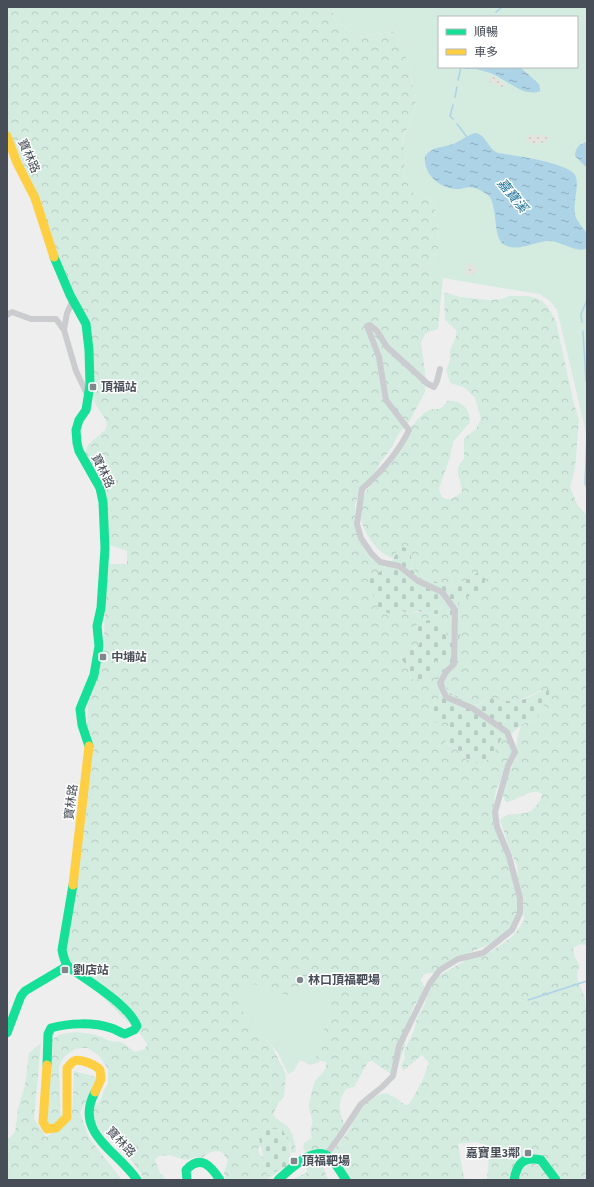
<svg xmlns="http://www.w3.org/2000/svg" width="594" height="1187" font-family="'Source Sans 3','Noto Sans TC',sans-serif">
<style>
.green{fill:#d4ece0;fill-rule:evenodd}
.forest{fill:url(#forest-crowns)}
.sand{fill:url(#sand-dots)}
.cemetery{fill:url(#cemetery-stones)}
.water{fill:url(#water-ripples)}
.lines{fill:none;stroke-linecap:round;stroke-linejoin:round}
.stream{stroke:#acd3e6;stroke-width:1.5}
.street{stroke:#cacccf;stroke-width:6}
.fast{stroke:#16e098;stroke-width:9}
.slow{stroke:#ffcf43;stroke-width:9}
.poi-dot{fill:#81868c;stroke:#fff;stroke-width:1.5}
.labels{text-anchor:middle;stroke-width:3;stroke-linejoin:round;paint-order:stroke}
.street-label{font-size:12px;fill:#474e58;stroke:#fff}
.poi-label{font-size:12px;font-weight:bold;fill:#474e58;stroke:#fff;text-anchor:start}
.water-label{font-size:13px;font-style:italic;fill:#1a7098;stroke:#fff}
</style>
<defs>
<pattern id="forest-crowns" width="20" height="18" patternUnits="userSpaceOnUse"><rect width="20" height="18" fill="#d4ece0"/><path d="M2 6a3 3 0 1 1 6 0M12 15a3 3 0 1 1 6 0" fill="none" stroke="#b7ccc2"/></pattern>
<pattern id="sand-dots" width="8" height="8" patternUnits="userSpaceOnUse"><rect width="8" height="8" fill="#e5e3dd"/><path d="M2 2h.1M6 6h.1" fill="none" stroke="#c6c4c0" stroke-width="1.8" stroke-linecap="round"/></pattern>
<pattern id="cemetery-stones" width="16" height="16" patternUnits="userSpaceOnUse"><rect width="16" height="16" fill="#d4ece0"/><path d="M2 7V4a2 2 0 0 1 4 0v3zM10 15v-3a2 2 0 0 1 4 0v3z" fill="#b7ccc2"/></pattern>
<pattern id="water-ripples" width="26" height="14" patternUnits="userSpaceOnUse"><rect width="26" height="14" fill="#acd3e6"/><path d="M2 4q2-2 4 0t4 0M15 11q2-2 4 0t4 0" fill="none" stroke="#8eadbd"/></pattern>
</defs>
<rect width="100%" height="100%" fill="#eee"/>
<path class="green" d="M332 7H587V489H585L587 437 557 310 549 300 539 294 443 278 430 265 438 249 437 217 433 202 412 192 403 175 406 155 402 143 416 105 409 64 396 31 358 37 334 19ZM439 17H577V67H439Z
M379 931 320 1054V1062L310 1065 300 1060 294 1071 288 1074 278 1053 220 989Z"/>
<path class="forest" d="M7 7H332L334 19 358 37 396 31 409 64 416 105 402 142 406 155 403 175 412 192 433 202 437 217 438 249 430 265 443 278 438 329 429 332 425 334 421 343 425 372V392L409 422 400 432 388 453 382 460 375 472 360 491 355 505V523L358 538 367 554 375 560 384 564 385 569 373 576 393 614 403 611 409 614C419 611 429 613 441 613L442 603 444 601 447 602 449 605 453 630 452 636 449 637 443 630 416 625 420 638 419 645 400 657 410 671 409 677 426 678 431 666 436 661 442 662 447 667 435 685 439 690 441 696C435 704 430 709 431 720L446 721 449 723 450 727 447 745 457 749 467 760 492 756 503 736 506 735 513 755 496 790 493 810 506 850 518 897 519 916 502 938 469 953 437 973H427L423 975 421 980 425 988 424 993 415 1004 411 1013 405 1045 396 1073 391 1074 372 1061 368 1062 354 1087 346 1089C337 1103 339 1111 345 1126L327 1152 307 1154 303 1148 304 1143 312 1138 310 1129C316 1120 308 1113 309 1104 310 1099 313 1084 316 1080 321 1073 327 1071 326 1062L317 1060 315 1051 321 1039 323 1031 335 1013 331 1004 333 1000 345 985C340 977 336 967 326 974L325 979 321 982 310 975 289 995H284L268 985 245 984 237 989 236 993 239 1007 272 1047 285 1072 286 1075 284 1097 279 1102 273 1114C278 1122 284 1122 288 1127 293 1133 295 1143 296 1150L295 1152 291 1153 290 1143H287L260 1146 258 1149 260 1155 263 1157 269 1156 282 1169 266 1180H226L224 1173 228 1160C226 1158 224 1154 221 1152 215 1149 206 1154 202 1158L195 1157 188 1160 182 1159 169 1155 159 1156 155 1160 160 1173 167 1180H143L142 1175 126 1153 99 1129 93 1121 91 1112 101 1099 104 1090 108 1085V1069L99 1056 88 1048H82L75 1049 64 1057 59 1066 61 1120 59 1126H50L48 1123 47 1048C54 1028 82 1031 99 1036 103 1037 106 1040 110 1041 113 1042 117 1041 120 1042 125 1043 130 1049 135 1052L145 1049 147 1044 141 1035 64 959 93 744 92 739 87 731 88 701 93 677 101 660 104 650 105 564H127V551L104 543 98 489 83 458 88 445 106 429 107 424 105 419 92 399 85 326 7 134Z
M444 292 460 297 490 300 502 299 509 296H528L536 298 542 301 548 307 556 321 574 404 579 420 575 469 570 487 577 504 587 516V945L580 944 573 948 575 957 580 966C573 978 581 984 584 996 586 1002 585 1008 587 1015V1180H558L530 1155 510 1180H486C490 1169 488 1157 486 1145L476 1142 458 1144 464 1178 469 1180H347L331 1157 332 1150C354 1135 355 1098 386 1093L396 1098 405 1105H408L413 1098 423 1079 429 1063 422 1055 403 1071 402 1063 405 1059 404 1051 414 1031 417 1018 425 1004 426 999 434 981 437 977 468 959 479 957 492 951 513 936 524 921 523 907 521 892 518 885 517 866 509 847 500 820C511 808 528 821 538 803 540 800 541 798 542 794 531 786 517 802 506 802L504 799 502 789 516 757 517 739 521 725 539 715 542 690 518 701H503L488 698 479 704 475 705 458 699 449 692 444 683 445 676 448 675 457 614 459 603 478 572 469 579 447 587C438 581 417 577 413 568 412 564 412 558 411 554L397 552 393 558C379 555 362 532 361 517 361 512 362 504 363 499 367 485 379 478 386 467 396 452 404 434 416 421 419 418 423 413 427 411 437 406 439 414 447 401 460 399 471 409 470 422L453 442 450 457 439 489 442 497C450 502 455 497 462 492 461 478 452 470 464 459V438L476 429 481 419 475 398 465 388 450 383 446 369C453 358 448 356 451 348 454 340 457 339 456 330L445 320Z
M41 1043 34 1119 46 1137 56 1131 72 1114 74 1071 97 1077 80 1113 89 1138 122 1180H7V1140L15 1132 18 1108 25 1085 29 1053Z
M315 1155 324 1169 328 1180H291L306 1173 307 1170 304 1163Z
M528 1163C538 1162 546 1172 551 1180H517L523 1169Z"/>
<path class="sand" d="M492 76 505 84 502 87 490 82 489 78Z
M537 134 550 137 544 143 539 142 537 145H534L532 142 529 143 525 139 529 135H535Z
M469 262 477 270 476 273 468 275 466 273 467 266Z"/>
<path class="cemetery" d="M403 547C414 550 410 561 414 569 419 578 438 581 447 587L469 579 478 572 485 571 486 578 483 586 459 603 457 614 460 633 457 652V663L443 680C445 692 457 699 468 702 471 703 474 705 477 705 481 704 485 700 488 698 497 699 507 702 517 701 528 700 537 690 549 690V694L539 715 521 725 510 735 503 736 492 756 487 760 477 763 467 759 457 749 445 743 450 727 449 723 443 721 437 723 431 720V709L441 696 439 690 435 685C434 675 444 675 447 667L442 662 436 661C430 667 429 675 423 680L412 679 409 677 410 671 400 657 399 654 404 649H414L419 645 420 638 416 625 421 621 434 620 449 637 452 636 453 630 447 603 444 601 442 603 441 613 438 614 417 611 409 614 403 611 393 614 380 611 378 609 367 578C378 574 386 569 393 559 396 554 398 551 403 547Z
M257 1129H282L289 1142 291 1165 267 1175Z"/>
<path class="water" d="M460 67H520L539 84 540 88V91C525 98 506 80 493 74 488 72 481 70 475 69 469 69 465 70 460 67Z
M475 133C486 134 487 148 498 153 512 155 573 163 576 177 579 187 573 201 575 214 576 222 585 228 587 235 588 239 587 244 587 248 580 253 569 246 561 244 557 242 553 241 549 241 535 241 513 255 501 242 494 233 497 210 490 197 486 193 479 189 474 188 469 186 463 189 458 189 440 189 423 174 425 156 433 146 442 148 453 144 461 141 467 135 475 133Z
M587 142V168L575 156C575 148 579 144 587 142Z"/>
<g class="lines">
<path class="stream" d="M496 12 502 7
M458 80 461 67
M455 97 457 87
M453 105 450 116 453 119
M457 124 467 137
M582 322 581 314 587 300
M583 331 586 381
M587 434 585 484 587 487
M528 1000 587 981"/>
<path class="street" d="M7 315 12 312 31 319H56L64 330 76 371 88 396
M64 330 67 313 73 300
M326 1155 340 1136 361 1104 382 1087 393 1076 399 1046 430 983 440 970 458 959 483 953 512 930 520 913V898L509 856 497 827 495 812 508 766 515 752 507 732 472 708 446 697 440 683 446 672 454 664 455 610 442 592 418 581 399 566 380 562 371 553 361 538 357 524 362 489C381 472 398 453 409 430L386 400 379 357 367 326 370 325 377 331 387 347 428 384 434 387 437 381 440 369"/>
<path class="fast" d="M54 257 70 295 86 324 89 350 90 385 86 410 79 420 76 430 77 443 79 451 100 488 103 502 105 548 101 608 97 626 99 646 94 675 80 709 82 725 89 746
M7 1033 21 996 25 991 67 966
M47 1065 48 1034 51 1028C69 1023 93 1022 111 1028 116 1029 120 1033 125 1034L134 1030 137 1026C130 1008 98 987 82 976 77 973 70 969 67 965 64 960 63 955 62 950L73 885
M95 1092C73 1133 118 1151 137 1180
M187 1180 186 1170C201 1154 211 1166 220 1180
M278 1180C288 1171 312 1147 326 1155 335 1160 340 1172 346 1180
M514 1180C517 1163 524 1156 541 1160L556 1180"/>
<path class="slow" d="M7 136 17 163 35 198 54 257
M73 885 89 746
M47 1065 43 1122 47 1129 56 1128 67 1117V1068C69 1066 71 1063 74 1061 80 1058 96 1065 100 1070L101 1079 95 1092"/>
</g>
<g class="poi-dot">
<rect x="89" y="383" width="8" height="8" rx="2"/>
<rect x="99" y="653" width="8" height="8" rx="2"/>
<rect x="61" y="966" width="8" height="8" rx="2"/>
<circle cx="300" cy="980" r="4"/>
<rect x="524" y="1149" width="8" height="8" rx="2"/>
<rect x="290" y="1157" width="8" height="8" rx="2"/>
</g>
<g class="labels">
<g class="street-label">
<text transform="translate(29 156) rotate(66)" y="4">寶林路</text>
<text transform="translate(103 471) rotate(64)" y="4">寶林路</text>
<text transform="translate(71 802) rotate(-83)" y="4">寶林路</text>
<text transform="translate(121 1142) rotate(47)" y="4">寶林路</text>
</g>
<g class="poi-label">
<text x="101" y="391">頂福站</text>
<text x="111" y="661">中埔站</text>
<text x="73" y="974">劉店站</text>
<text x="308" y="984">林口頂福靶場</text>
<text x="520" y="1157" text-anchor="end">嘉寶里3鄰</text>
<text x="302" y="1165">頂福靶場</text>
</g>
<g class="water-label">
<text transform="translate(513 195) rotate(51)" y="5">嘉寶溪</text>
</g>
</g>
<rect width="594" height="1187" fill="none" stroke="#474e58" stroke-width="16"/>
<rect x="438" y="16" width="140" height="52" fill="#ffffff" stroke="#b5b8bc"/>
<rect x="446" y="29" width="20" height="6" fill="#16e098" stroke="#b5b8bc"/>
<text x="474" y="36" font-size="12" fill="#474e58">順暢</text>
<rect x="446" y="49" width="20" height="6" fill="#ffcf43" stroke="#b5b8bc"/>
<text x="474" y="56" font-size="12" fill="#474e58">車多</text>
</svg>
